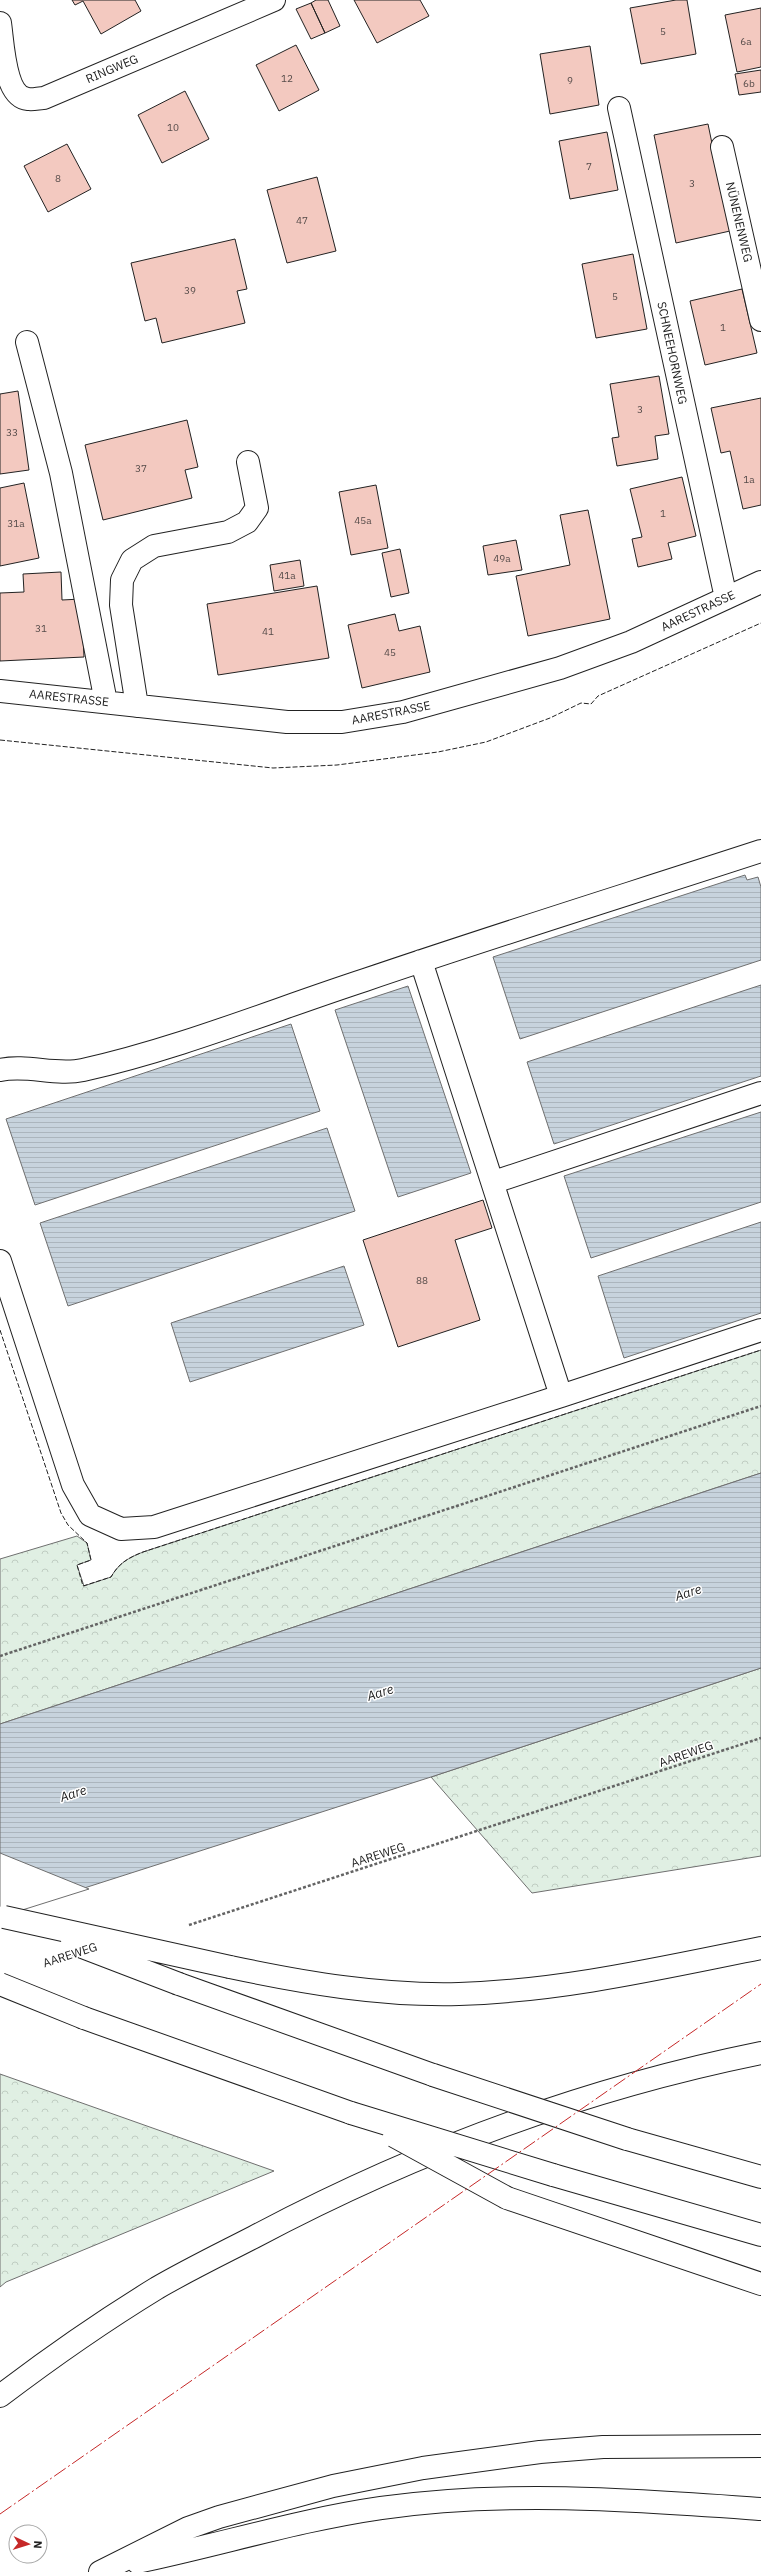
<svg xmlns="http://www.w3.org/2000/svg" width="761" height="2572" font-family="'IBM Plex Sans',sans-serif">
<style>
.forest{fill:url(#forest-crowns);stroke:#6f6f6f}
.water{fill:url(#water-rules);stroke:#6f6f6f}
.pier{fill:#fff;stroke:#6f6f6f}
.building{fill:#f3c9c0;stroke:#222}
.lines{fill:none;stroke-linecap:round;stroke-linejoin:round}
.minor-casing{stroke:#222;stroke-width:24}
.highway-casing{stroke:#222;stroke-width:24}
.path{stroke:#646464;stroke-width:2.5;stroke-dasharray:3 2;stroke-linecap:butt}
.minor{stroke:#fff;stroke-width:22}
.highway{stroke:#fff;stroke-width:22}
.highway-bridge-casing{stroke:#222;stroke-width:24;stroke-linecap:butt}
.highway-bridge{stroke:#fff;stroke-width:22}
.fence{stroke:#222;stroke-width:1;stroke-dasharray:5 2;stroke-linecap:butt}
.power{stroke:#c62828;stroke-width:1;stroke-dasharray:14 3 2 3;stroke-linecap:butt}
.labels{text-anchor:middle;stroke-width:3;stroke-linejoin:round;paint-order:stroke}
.number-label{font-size:10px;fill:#564c4a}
.street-label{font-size:12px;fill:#222;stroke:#fff}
.water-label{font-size:13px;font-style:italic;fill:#222;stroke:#fff}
</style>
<defs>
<pattern id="forest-crowns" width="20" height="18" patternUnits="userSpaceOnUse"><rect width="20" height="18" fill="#e0efe3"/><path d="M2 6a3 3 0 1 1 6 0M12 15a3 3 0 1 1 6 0" fill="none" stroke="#c0cdc2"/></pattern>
<pattern id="water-rules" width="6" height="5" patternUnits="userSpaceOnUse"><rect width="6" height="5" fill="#c7d3dd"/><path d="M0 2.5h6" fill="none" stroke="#abb5bd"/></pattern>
</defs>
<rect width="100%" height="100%" fill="#fff"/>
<path class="forest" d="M761 1350V1473L0 1724V1559L77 1536 87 1543 91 1560 77 1565 84 1586 111 1577C119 1563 128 1558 143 1552Z
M761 1668V1856L532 1893 431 1777Z
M0 2074 274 2171 6 2282 0 2287Z"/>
<path class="water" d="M745 875 747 880 758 877 761 887V960L520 1039 493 957Z
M761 985V1076L554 1144 527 1062Z
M408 986 471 1173 398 1197 335 1010Z
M291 1024 320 1111 35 1205 6 1119Z
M761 1112V1202L591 1258 564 1176Z
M327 1128 355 1211 68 1306 40 1223Z
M761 1222V1313L624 1358 598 1276Z
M344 1266 364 1325 190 1382 171 1323Z
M761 1473V1668L431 1777 0 1915V1724Z"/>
<path class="pier" d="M0 1853 89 1889 0 1917Z"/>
<path class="building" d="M72 0H135L141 11 101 34 83 1 75 5Z
M316 0H328L340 26 325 33 311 3Z
M354 0H420L429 16 377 43Z
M676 0H687L696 54 641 64 630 8Z
M311 3 325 33 311 39 296 9Z
M761 8V67L737 72 725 15Z
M296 45 319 90 279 111 256 65Z
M590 46 599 105 550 114 540 54Z
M761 70V92L739 95 735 74Z
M185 91 209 139 162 163 138 115Z
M708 124 730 231 676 243 654 135Z
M607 132 618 190 570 199 559 141Z
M67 144 91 189 48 212 24 166Z
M317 177 336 251 287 263 267 190Z
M235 239 247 289 237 291 245 323 162 343 156 318 145 321 131 263Z
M633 254 647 329 596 338 582 264Z
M742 289 757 353 705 365 690 301Z
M659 376 669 434 655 436 658 459 617 466 612 438 619 437 610 384Z
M18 391 29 470 0 474V394Z
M761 398V505L743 509 730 451 721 453 711 408Z
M187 420 198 467 185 470 192 498 103 520 85 445Z
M682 477 696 536 668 543 672 559 638 567 632 539 642 537 630 489Z
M24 483 39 558 0 566V488Z
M376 485 388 548 351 555 339 492Z
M588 510 610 619 528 636 516 576 570 565 560 515Z
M516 540 522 570 488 575 483 546Z
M400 549 409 593 391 597 382 553Z
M300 560 304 586 274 591 270 565Z
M61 572 62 600 81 599 84 657 0 661V593L24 592 23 574Z
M317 586 329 658 218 675 207 604Z
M395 614 399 631 420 626 430 672 362 688 348 625Z
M483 1200 492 1228 455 1240 480 1320 398 1347 363 1240Z"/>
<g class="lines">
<g class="minor-casing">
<path id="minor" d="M0 23C3 42 4 97 28 99 33 100 39 98 44 98L274 0
M619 108 726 598
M722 147 761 320
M27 342 61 473 106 702
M0 691 287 722H342L403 712 560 668 631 642 761 582
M137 706 121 605 122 580 132 560 154 546 228 532 247 522 257 508 248 462
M0 1070C27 1064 56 1076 83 1070 178 1049 273 1010 365 980 497 935 629 894 761 851
M494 1182 761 1093
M0 1261 73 1485 90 1515 121 1529 154 1527 561 1396 421 961
M561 1396 761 1330"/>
</g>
<g class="highway-casing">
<path id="highway" d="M230 1967C306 1983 381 1996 459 1994 561 1991 661 1968 761 1948
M179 1984 433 2075
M84 2018 351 2113
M627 2139 761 2177
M553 2175 761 2235
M507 2198 761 2284
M0 2396C50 2358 103 2321 157 2288 188 2270 221 2254 254 2237 414 2152 583 2089 761 2053
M137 2562C219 2545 298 2520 381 2508 507 2490 635 2500 761 2509
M100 2572 188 2528 219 2517 333 2486 423 2468 540 2452 603 2447 761 2446"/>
</g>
<path class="path" d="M0 1656 761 1406
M189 1925 761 1738"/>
<use href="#minor" class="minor"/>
<use href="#highway" class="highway"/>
<g class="highway-bridge-casing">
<path id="highway-bridge" d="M4 1917 230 1967
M72 1943 179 1984
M0 1984 84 2018
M433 2075 627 2139
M351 2113 553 2175
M394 2136 507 2198"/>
</g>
<use href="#highway-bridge" class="highway-bridge"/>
<path class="fence" d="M0 740 273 768 337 765 438 752 486 742 550 718 581 703 591 704 598 696 761 623
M0 1330 61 1513 68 1525 87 1543 91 1560 77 1565 83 1586 111 1577C119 1563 128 1558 143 1552L761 1350"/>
<path class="power" d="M0 2514 761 1984"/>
</g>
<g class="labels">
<g class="number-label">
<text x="663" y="35">5</text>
<text x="746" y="45">6a</text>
<text x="287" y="82">12</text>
<text x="570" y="84">9</text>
<text x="749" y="87">6b</text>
<text x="173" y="131">10</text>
<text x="589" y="170">7</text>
<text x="58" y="182">8</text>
<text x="692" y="187">3</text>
<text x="302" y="224">47</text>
<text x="190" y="294">39</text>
<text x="615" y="300">5</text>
<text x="723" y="331">1</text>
<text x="640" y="413">3</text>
<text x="12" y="436">33</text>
<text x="141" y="472">37</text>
<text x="749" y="483">1a</text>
<text x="663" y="517">1</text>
<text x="363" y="524">45a</text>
<text x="16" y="527">31a</text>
<text x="502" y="562">49a</text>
<text x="287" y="579">41a</text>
<text x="41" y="632">31</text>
<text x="268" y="635">41</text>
<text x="390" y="656">45</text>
<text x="422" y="1284">88</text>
</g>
<g class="street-label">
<text transform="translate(112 69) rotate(-23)" y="4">RINGWEG</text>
<text transform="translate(739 222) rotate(77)" y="4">NÜNENENWEG</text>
<text transform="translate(672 353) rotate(78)" y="4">SCHNEEHORNWEG</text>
<text transform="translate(698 611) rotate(-25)" y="4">AARESTRASSE</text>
<text transform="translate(69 698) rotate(6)" y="4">AARESTRASSE</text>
<text transform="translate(391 713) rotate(-11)" y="4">AARESTRASSE</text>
<text transform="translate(686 1754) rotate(-19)" y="4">AAREWEG</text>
<text transform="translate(378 1855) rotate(-18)" y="4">AAREWEG</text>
<text transform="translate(70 1955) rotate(-18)" y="4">AAREWEG</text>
</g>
<g class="water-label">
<text transform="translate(688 1592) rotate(-18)" y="5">Aare</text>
<text transform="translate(380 1692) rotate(-18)" y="5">Aare</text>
<text transform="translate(73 1793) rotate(-18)" y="5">Aare</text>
</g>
</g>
<g transform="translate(28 2544) rotate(94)"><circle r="19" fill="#ffffff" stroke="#a7a7a7"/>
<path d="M0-3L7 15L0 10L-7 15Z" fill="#c62828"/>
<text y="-6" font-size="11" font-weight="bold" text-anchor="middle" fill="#222222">N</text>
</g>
</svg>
